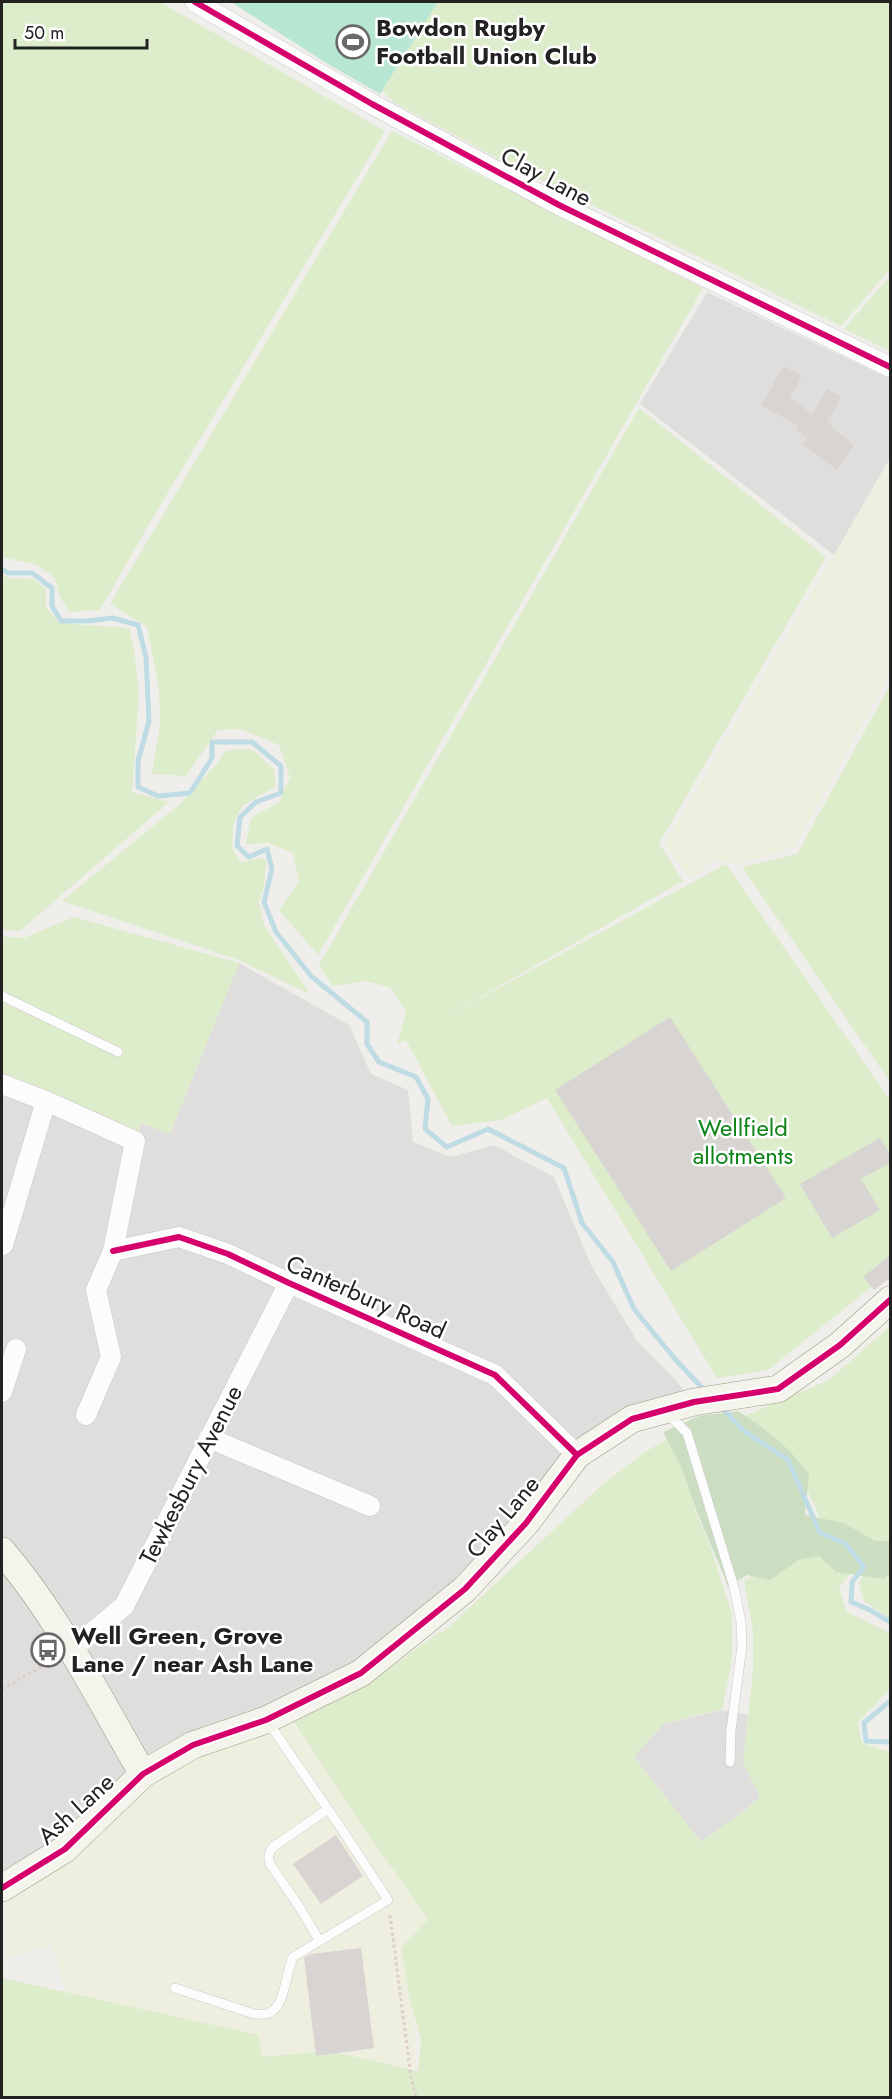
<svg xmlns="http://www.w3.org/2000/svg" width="892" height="2099" font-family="Jost,sans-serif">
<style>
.residential{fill:#dfdedc}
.farmland{fill:#efefdf}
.grass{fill:#ddeccb}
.forest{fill:#cbdec1}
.pitch{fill:#b7e6d2}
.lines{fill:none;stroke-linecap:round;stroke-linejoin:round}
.stream{stroke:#bfdbe3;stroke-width:5}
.building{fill:#d7d4d2}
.lane-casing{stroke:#c9c8c7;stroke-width:10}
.street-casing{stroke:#c9c8c7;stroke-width:21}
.secondary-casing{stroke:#999a82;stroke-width:28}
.path{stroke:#dccecd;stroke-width:3;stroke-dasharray:3 3;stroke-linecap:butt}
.lane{stroke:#fdfcfc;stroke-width:9}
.street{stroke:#fdfcfc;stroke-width:20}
.secondary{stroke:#f4f4ed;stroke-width:27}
.cycleway-casing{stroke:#fff;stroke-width:10}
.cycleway{stroke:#d6006c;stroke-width:6}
.labels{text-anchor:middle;stroke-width:5;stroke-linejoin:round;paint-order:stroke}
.poi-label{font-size:24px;font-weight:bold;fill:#222;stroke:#fff;text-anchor:start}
.street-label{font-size:24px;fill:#222;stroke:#fff}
.park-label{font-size:24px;fill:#0c8416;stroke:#fff}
</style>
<rect width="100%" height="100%" fill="#f0eeeb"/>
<path class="residential" d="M707 292 890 379V458L834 555 640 404Z
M239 963 349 1025 371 1074 408 1090 413 1142 451 1157 494 1145 554 1177 591 1265 637 1341 673 1377 694 1402 632 1419 526 1523 361 1673 2 1888V1084L136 1141 141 1123 170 1134Z
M722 1710 748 1715 743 1763 760 1796 748 1808 701 1842 634 1757 663 1724Z"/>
<path class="farmland" d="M890 460V673L794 848 738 864 713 861 691 879 664 845Z
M291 1717 370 1837 428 1920 401 1949 415 2032 416 2070 338 2053 316 2056 315 2052 262 2057 258 2035 66 1993 52 1945 7 1957 6 1904 74 1858 137 1789 213 1748Z"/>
<path class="grass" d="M2 2H160L385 131 152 519 100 610 69 612 60 597 55 578 37 565 2 557Z
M438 2H890V269L841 326 516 168 395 103 382 91Z
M392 131 703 288 318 955 279 910 299 882 293 853 268 843 246 844 251 818 279 802 290 777 279 745 240 729 218 730 186 776 152 774 160 725 159 688 147 627 110 604Z
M890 276V351L844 329Z
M639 408 826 557 659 843 683 881 442 1019 726 864 890 1100V1272L768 1370 717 1378 547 1098 501 1120 452 1126 406 1040 397 1045 406 1012 391 988 366 981 332 986 319 965Z
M2 575 9 578 33 579 46 589V607L59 623 129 628 134 649 139 693 132 792 169 802 20 931 2 930Z
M890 685V1082L742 867 797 854Z
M239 748 254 751 274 769 276 786 242 806 233 826 232 848 241 862 261 858 266 860 264 887 259 902 264 925 310 994 236 959 62 901 180 804 213 768 225 752Z
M74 917 239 963 170 1134 141 1123 135 1141 2 1084V936L24 938Z
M890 1326V1619L864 1601 859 1583 870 1564 825 1528 790 1453 740 1418 829 1380Z
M666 1440 677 1447 698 1518 709 1543 732 1614V1661L722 1709 663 1724 634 1757 701 1842 748 1808 760 1796 743 1763 753 1671V1631L744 1581 794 1549 857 1565 839 1588 847 1612 890 1633V1689L858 1723 862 1743 890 1752V2097L2 2098V1978L258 2035 262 2057 316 2052 317 2056 338 2053 418 2071 421 2039 410 2001 401 1948 428 1919 370 1837 291 1717 333 1702 389 1669 440 1631 442 1633 603 1484 645 1452Z"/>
<path class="forest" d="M738 1411C767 1430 788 1446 809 1474L805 1515 844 1523 875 1541H890V1573L884 1579 836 1572 819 1556 798 1560 770 1580 747 1575 728 1586 697 1512 681 1466 663 1432 699 1416Z"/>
<path class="pitch" d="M231 2H438L380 94 328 64Z"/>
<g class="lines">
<path class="stream" d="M2 569 8 573H32L52 588V606L61 621H88L112 618 138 625 146 657 149 721 138 761V787L158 796 190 793 212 758V742H252L281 766V793L256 802 240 817 237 846 249 857 267 849 272 869 264 902 276 932 311 976 367 1022V1044L379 1062 416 1077 428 1099 425 1129 447 1147 488 1129 564 1168 582 1223 613 1262 634 1309 675 1359 706 1392
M721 1407 744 1431 788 1460 820 1533 845 1543 864 1567 852 1582 851 1602 870 1610 890 1622
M890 1701 864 1723 866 1741 890 1742"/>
</g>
<path class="building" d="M784 366 802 376 790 397 812 415 827 389 841 397 827 422 854 446 837 470 803 444 808 438 796 429 798 426 761 405Z
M670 1017 786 1198 671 1271 555 1090Z
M880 1138 891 1156V1162L861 1179 880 1210 832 1238 800 1184Z
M891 1255V1277L874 1290 863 1277Z
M336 1835 363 1876 321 1904 293 1864Z
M361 1948 374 2048 316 2056 304 1958 311 1954Z"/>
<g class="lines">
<g class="lane-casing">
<path id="lane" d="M2 996 118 1052
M667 1413 687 1433 734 1587 741 1622 742 1646 731 1730 730 1762
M319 1940 300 1908 270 1864C268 1857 268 1853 273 1847L328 1809
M175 1988 254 2014C258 2014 265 2015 269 2013 285 2007 286 1972 293 1957L388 1900 341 1828 268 1722"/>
</g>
<g class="street-casing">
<path id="street" d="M195 2 372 104 559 205 890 367
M2 1084 46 1101 135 1141 113 1251 96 1290 111 1357 86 1415
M3 1245 46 1101
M113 1251 179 1237 228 1254 289 1283 495 1375 577 1455
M2 1392 16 1349
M209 1438 370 1506
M71 1650 124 1606 289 1283"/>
</g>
<g class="secondary-casing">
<path id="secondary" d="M2 1551C59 1617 99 1699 143 1774
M2 1888 65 1849 143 1774 193 1745 266 1720 361 1673 465 1589 526 1523 577 1455 632 1419 694 1402 778 1389 840 1345 890 1300"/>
</g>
<path class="path" d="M2 1689 52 1661
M390 1915 411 2077 416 2098"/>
<use href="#lane" class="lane"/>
<use href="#street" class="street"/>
<use href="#secondary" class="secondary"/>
<g class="cycleway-casing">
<path id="cycleway" d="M195 2 372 104 559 205 890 367
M113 1251 179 1237 228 1254 289 1283 495 1375 577 1455
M2 1888 65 1849 143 1774 193 1745 266 1720 361 1673 465 1589 526 1523 577 1455 632 1419 694 1402 778 1389 840 1345 890 1300"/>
</g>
<use href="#cycleway" class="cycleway"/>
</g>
<defs>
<g id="stadium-ring" transform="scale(1.725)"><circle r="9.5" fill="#fff" stroke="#6a6968" stroke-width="1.5"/><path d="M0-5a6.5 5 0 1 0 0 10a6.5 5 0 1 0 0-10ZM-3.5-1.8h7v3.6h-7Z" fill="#6a6968"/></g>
<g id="bus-ring" transform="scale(1.725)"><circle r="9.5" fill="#fff" stroke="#6a6968" stroke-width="1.5"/><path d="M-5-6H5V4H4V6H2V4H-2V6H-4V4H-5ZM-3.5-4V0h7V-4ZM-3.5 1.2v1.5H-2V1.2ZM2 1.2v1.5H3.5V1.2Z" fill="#6a6968"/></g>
</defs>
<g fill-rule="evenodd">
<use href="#stadium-ring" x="353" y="42"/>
<use href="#bus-ring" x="48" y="1650"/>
</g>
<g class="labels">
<g class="poi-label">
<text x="376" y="36">Bowdon Rugby<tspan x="376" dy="28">Football Union Club</tspan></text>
<text x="71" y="1644">Well Green, Grove<tspan x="71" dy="28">Lane / near Ash Lane</tspan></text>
</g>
<g class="street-label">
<text transform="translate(546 177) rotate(28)" y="8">Clay Lane</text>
<text transform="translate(366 1297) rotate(24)" y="8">Canterbury Road</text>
<text transform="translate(191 1475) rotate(-63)" y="8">Tewkesbury Avenue</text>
<text transform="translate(503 1517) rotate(-50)" y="8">Clay Lane</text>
<text transform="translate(76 1809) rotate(-42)" y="8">Ash Lane</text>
</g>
<g class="park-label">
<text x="743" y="1136">Wellfield<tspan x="743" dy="28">allotments</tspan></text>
</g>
</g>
<rect width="892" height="2099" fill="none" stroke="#222222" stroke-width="6"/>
<path d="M15 39v9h132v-9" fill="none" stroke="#222222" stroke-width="3"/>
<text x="24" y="39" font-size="18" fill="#222222" stroke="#ffffff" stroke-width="4.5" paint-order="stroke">50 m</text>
</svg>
